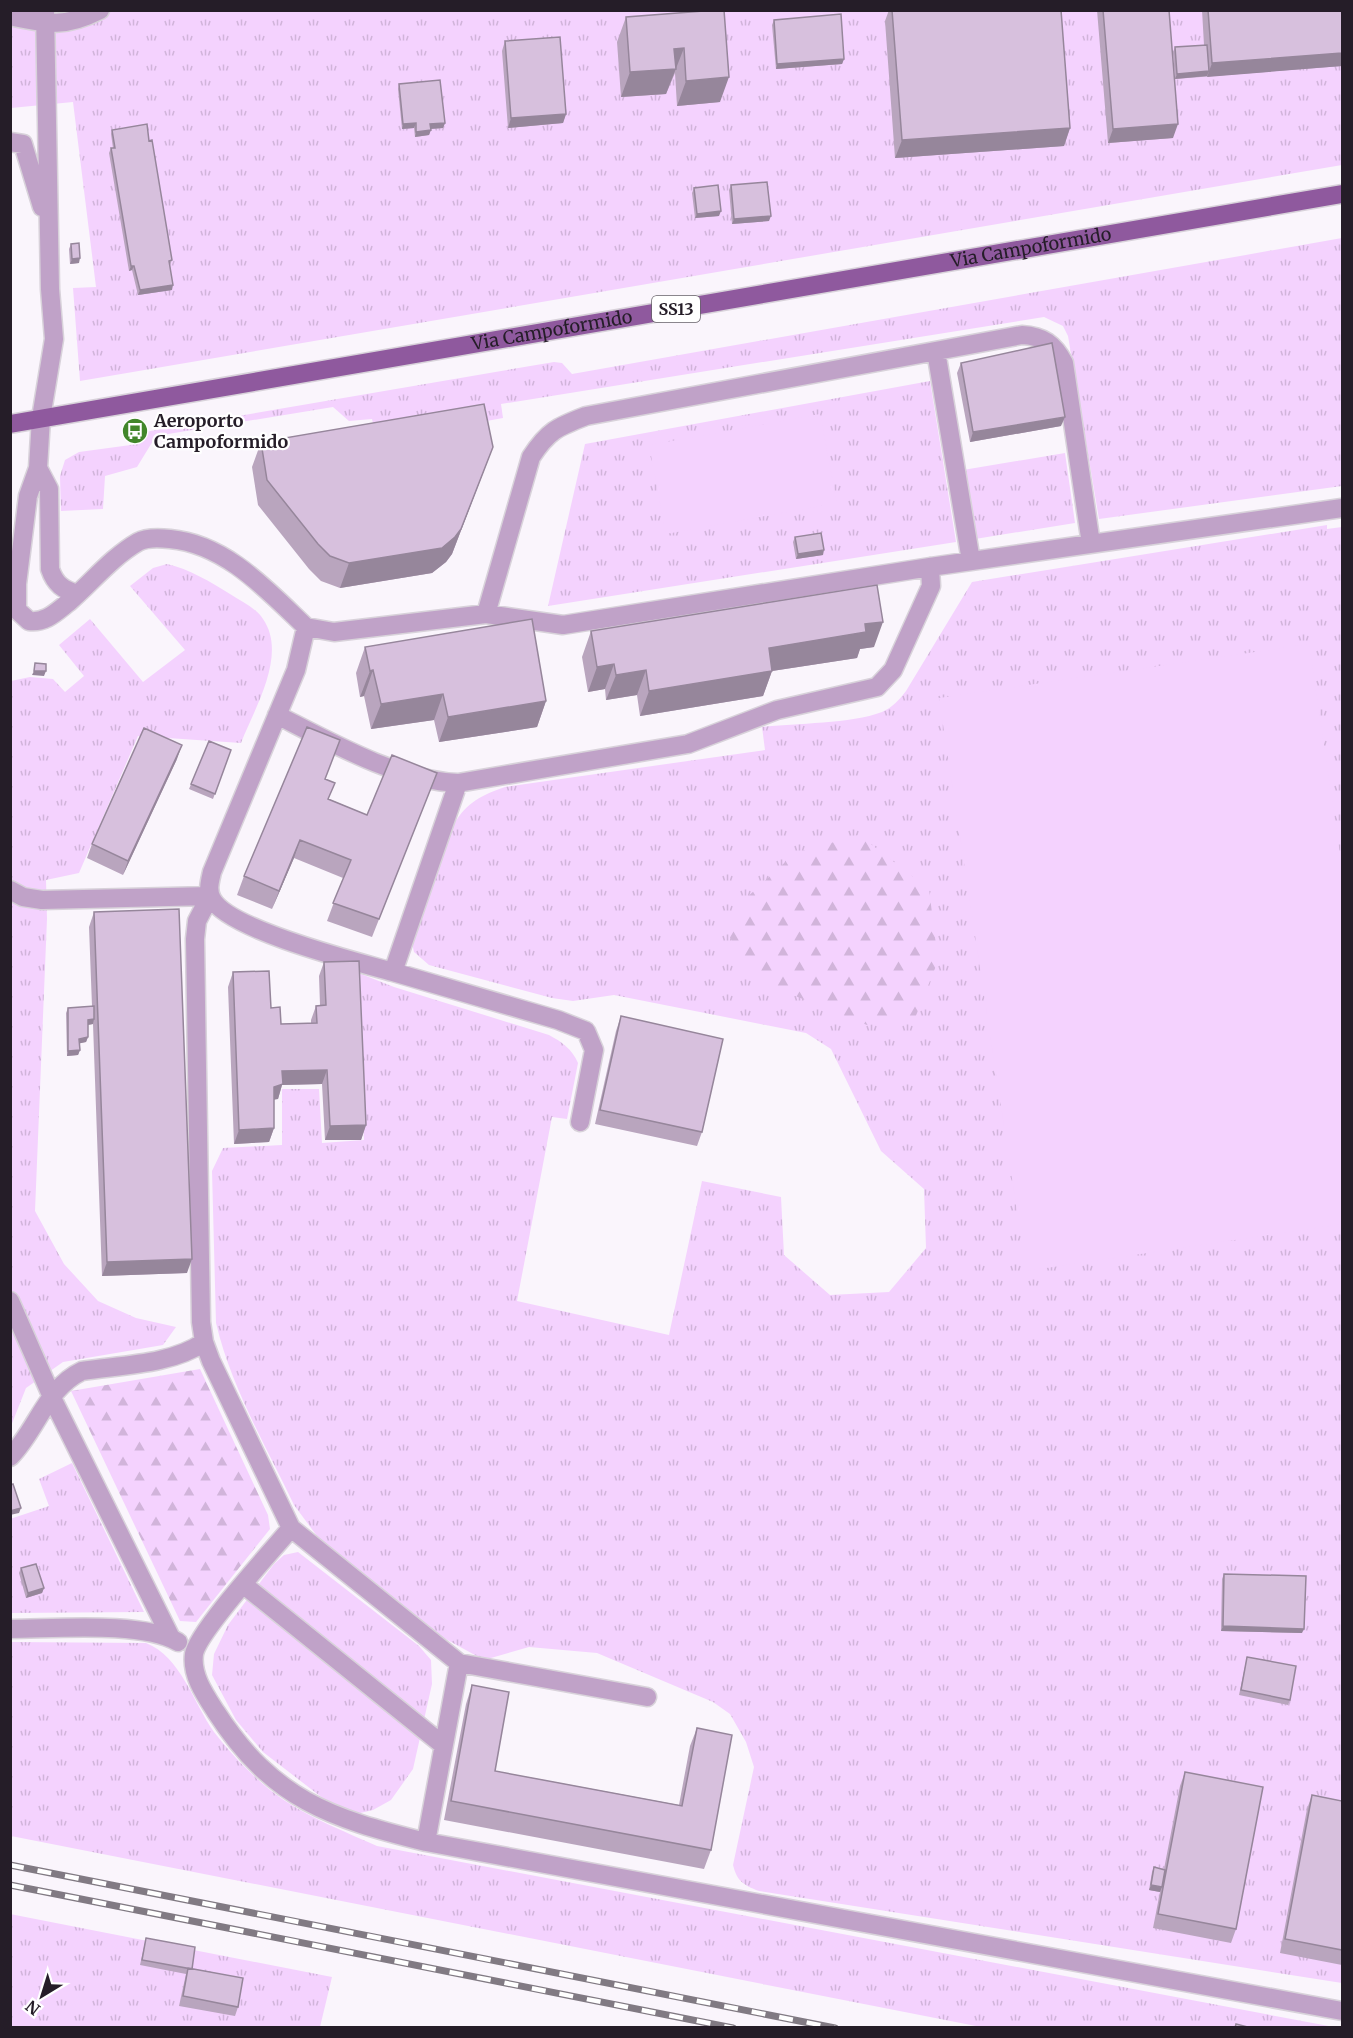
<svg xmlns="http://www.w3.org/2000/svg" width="1353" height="2038" font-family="Merriweather,serif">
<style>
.grass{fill:url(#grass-tufts)}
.forest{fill:url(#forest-firs)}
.pitch{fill:#f4d2fe}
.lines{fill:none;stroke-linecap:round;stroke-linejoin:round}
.minor-casing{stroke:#d8d2da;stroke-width:21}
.major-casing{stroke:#d8d2da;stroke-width:21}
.minor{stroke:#c0a2c8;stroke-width:18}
.major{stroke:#8f599e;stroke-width:18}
.rail-casing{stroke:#817a83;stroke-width:7}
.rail{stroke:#fff;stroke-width:4.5;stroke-dasharray:14;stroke-linecap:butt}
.wall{fill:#b9a5be}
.shaded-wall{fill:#96869b}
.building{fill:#d7c0dd;stroke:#96869b;stroke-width:1.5}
.labels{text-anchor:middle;stroke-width:4.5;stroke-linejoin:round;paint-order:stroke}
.shield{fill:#fff;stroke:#666168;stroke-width:1.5}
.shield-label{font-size:16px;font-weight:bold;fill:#251d28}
.street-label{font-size:18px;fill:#251d28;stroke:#fff}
.poi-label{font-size:18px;font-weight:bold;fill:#251d28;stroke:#fff;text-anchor:start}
</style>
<defs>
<pattern id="grass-tufts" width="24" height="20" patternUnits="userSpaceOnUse" patternTransform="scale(1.5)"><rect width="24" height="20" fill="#f4d2fe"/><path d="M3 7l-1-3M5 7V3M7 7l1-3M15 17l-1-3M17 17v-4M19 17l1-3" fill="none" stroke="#d1b4da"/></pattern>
<pattern id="forest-firs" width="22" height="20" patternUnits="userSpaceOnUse" patternTransform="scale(1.5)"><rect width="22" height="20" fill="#f4d2fe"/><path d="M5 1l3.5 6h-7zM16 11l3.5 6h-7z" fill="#d1b4da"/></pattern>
</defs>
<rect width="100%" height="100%" fill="#faf5fc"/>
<path class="grass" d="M11 11H1342V165L80 381 73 288 96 287 73 102 11 108Z
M1342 238V486L1099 519 1068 336 1063 326 1044 317 501 404 503 418 377 441 372 419 349 421 333 407 156 436 137 467 105 476 103 509 61 511 60 476 65 460 79 452 138 444 145 432 554 362 562 363 572 374Z
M930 381 956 542 548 606 585 444Z
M1065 453 1075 523 975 539 963 470Z
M1327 525V529L1342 527V1983L759 1891C743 1885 737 1881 733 1865L754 1767 746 1742 730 1714 713 1702 597 1653 529 1647 484 1660 442 1637 320 1540 294 1505C266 1446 231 1387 216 1323L212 1171 223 1148 282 1145V1089H319L322 1143 364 1140 356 972 394 987 549 1035C562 1042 572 1049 578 1063L567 1119 552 1117 517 1301 669 1335 702 1181 781 1197 784 1255 830 1295 889 1292 926 1248 924 1189 881 1151 831 1049 806 1033 614 995 573 1001 552 998 429 965 414 952 412 943 454 824C467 802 482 795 505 787L765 750 762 727C796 723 851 724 882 712 893 707 899 700 906 691L972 582Z
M167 564C189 569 211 582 230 594 241 601 256 608 263 619 288 655 254 709 241 743L138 736 79 873 46 880 47 919 35 1211 64 1264 98 1301 136 1318 176 1327 163 1345 63 1362 26 1388 11 1426V681L30 677 53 679 65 692 84 676 59 645 90 619 143 682 185 650 130 586 153 568Z
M72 1463 144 1612 11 1613 10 1519 49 1506 39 1479Z
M298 1552 419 1646 431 1660 432 1684 413 1769 391 1800 373 1810 356 1814 333 1806 263 1752 236 1720 212 1675 214 1654 228 1625 274 1564 284 1555Z
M10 1642 146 1643C181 1657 193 1702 214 1732 225 1746 238 1761 251 1773 288 1810 330 1825 377 1846L1334 2027H981L11 1836Z
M10 1914 332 1977 320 2027H11Z"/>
<path class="forest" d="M859 835 929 889 938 961 915 1018 867 1025 756 980 729 936 743 901 795 853Z
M200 1369 268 1515 270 1529 196 1622 180 1621 71 1391Z"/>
<path class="pitch" d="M820 414 837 503 666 534 649 445Z
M1309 644 1342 868V1224L1026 1271 939 698Z"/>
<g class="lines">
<g class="minor-casing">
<path id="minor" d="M45 10 50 289 54 339 41 418 38 468 28 496 17 584V610L29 621C46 623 56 612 69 602 92 582 112 557 138 542 147 537 161 538 170 539 226 544 267 590 306 627
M10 16C48 24 65 28 100 10
M10 142 23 144 42 207
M936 351 971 561
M38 468 49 489 50 569C55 584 63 590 78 594
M486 614 531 457C548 431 557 427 586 416L1022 335C1043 336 1054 344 1064 363L1091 544
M277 715C330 742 399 781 458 783L688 744 777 710 877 687 893 670 931 586 930 567
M458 783 393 972 558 1020 586 1031 594 1050 580 1122
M10 890 23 897 42 900 210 896 197 921 195 939 201 1322 204 1342 211 1361 291 1528C272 1551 198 1631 194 1654 191 1675 205 1695 216 1712 273 1800 330 1818 426 1842L1342 2011
M393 972C357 962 229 930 212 899 207 890 210 881 212 872L296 670 306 627 334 632 486 614 563 625 930 567 1342 508
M10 1301 55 1404 171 1638
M10 1457C37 1430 46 1388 82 1371 121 1365 171 1365 204 1342
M291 1528 459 1663 647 1697
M244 1585 443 1745
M10 1629C54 1629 142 1621 178 1642
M426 1842 459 1663"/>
</g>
<g class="major-casing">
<g id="major">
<path id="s1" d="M10 424 1342 194"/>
</g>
</g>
<use href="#minor" class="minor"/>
<use href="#major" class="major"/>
<g class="rail-casing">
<path id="rail" d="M10 1865 835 2028
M10 1885 733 2028"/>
</g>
<use href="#rail" class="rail"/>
</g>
<path class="wall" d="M717 10 720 102 677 106 675 73 666 94 621 97 617 42 626 17Z
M889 10H1061L1070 128 1064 146 895 158 885 21Z
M1097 10H1169L1173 138 1108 143Z
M1202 10H1342V66L1175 79 1173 52 1175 47 1204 45Z
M774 20 844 59 842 64 776 69 772 25Z
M505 41 566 114 563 123 508 128 502 51Z
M399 84 445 123 443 128 431 129 429 135 415 137 414 128 402 129 398 89Z
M112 130 149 141 172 260 170 265 172 290 138 295 132 270 129 271 109 153 111 148H113L111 134Z
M731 185 769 221 732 224 729 190Z
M694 188 719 216 695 218 692 193Z
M71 244 79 263 70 264 69 249Z
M961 363 1061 426 970 442 957 373Z
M261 442 493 447 452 554 446 562 432 573 340 588 321 581 309 569 258 505 252 467Z
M795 537 823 555 796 559 793 542Z
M591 631 874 647 860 649 857 658 772 671 763 696 640 716 637 695 606 700 605 689 588 692 582 657Z
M365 647 546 701 537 727 439 742 434 720 371 729 364 696 360 697 356 673Z
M209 741 231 750 213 799 189 789Z
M177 759 123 875 87 858 92 844Z
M437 773 372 937 327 921 343 878 294 858 272 909 237 895 244 876 325 779 329 799 367 815Z
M94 912 187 1273 102 1276 93 1024 88 1025V1037L86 1042 79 1043 80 1050 78 1055 67 1056 66 1013 68 1008 92 1006 89 927Z
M324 962 366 1125 361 1140H325L322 1084 282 1085 278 1099H274V1128L269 1142 234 1144 228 987 233 972 271 1008 281 1024 311 1023V1020L316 1006 320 1005 319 976Z
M621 1016 702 1132 697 1146 595 1124 616 1031Z
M21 1568 44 1588 42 1593 26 1598 19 1573Z
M1224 1574 1302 1633 1221 1631 1222 1579Z
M1247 1657 1290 1700 1288 1705 1239 1695Z
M472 1685 495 1771 679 1805 690 1746 697 1728 711 1850 704 1869 444 1820 466 1704Z
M1185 1772 1236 1929 1231 1943 1153 1928 1160 1892 1149 1890 1152 1872 1154 1867 1164 1869 1180 1786Z
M1312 1795 1342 1801V1965L1280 1953 1307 1809Z
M146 1938 192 1969 238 2007 235 2016 179 2006 186 1974 140 1965Z"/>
<path class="shaded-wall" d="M684 48 666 94 621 97 630 72 674 49Z
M1342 53V66L1207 77 1212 63Z
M844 59 842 64 776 69 777 64Z
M1209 71 1207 76 1175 79 1177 74Z
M729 77 720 102 677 106 686 81Z
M566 114 563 123 508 128 511 118Z
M416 123 414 128 402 129 403 124Z
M445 123 443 128 429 129 430 124Z
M1178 124 1173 138 1108 143 1113 129Z
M1070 128 1064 146 895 158 902 140Z
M431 130 429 135 415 137 416 132Z
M721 211 719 216 695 218 697 214Z
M771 216 769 221 732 224 734 219Z
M80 258 79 263 70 264 72 259Z
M131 266H134L132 270 129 271Z
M173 285 172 290 138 295 140 290Z
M1065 417 1061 426 970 442 973 432Z
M493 447 452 554 446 562 432 573 340 588 349 563Z
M824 550 823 555 796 559 798 554Z
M883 622 874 647 860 649 857 658 772 671 763 696 640 716 649 691 769 648 865 624Z
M614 664 605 689 588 692 597 667Z
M373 670 364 696 360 697 370 671Z
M646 670 637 695 606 700 616 675Z
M34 671H46L44 676 32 675Z
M443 694 434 720 371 729 381 704Z
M546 701 537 727 439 742 448 717Z
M182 745 177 759 123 875 128 861Z
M300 840 294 858 272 909 279 891Z
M94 1019 93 1024 87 1025 88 1020Z
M88 1037 86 1042 77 1044 79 1039Z
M80 1050 78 1055 67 1056 68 1051Z
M327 1070 322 1084 282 1085 278 1099 268 1101 274 1087 282 1071Z
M366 1125 361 1140H325L330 1126Z
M274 1128 269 1142 234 1144 239 1130Z
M192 1259 187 1273 102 1276 107 1262Z
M21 1508 19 1513 10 1515V1511Z
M44 1588 42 1593 26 1598 28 1593Z
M1223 1626 1304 1629 1302 1633 1221 1631Z
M1151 1885 1162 1887 1160 1892 1149 1890Z"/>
<path class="building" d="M717 10H724L729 77 686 81 684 48 674 49 676 69 630 72 626 17Z
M892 10H1061L1070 128 902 140Z
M1103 10H1169L1178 124 1113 129Z
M1208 10H1342V53L1212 63Z
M841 14 844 59 777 64 774 20Z
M560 37 566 114 511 118 505 41Z
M1207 45 1209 71 1177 74 1175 47Z
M440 80 445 123 430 124 431 130 416 132V123L403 124 399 84Z
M147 124 149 141 152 140 172 260 169 261 173 285 140 290 134 266H131L111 148H115L112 130Z
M767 182 771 216 734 219 731 185Z
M718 185 721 211 697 214 694 188Z
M79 243 80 258 72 259 71 244Z
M1052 343 1065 417 973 432 961 363Z
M484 404 493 447 461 529 455 537 442 548 349 563 330 556 318 544 267 480 261 442Z
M821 533 824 550 798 554 795 537Z
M877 585 883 622 865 624 866 632 769 648 772 671 649 691 646 670 616 675 614 664 597 667 591 631Z
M532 619 546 701 448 717 443 694 381 704 373 670 370 671 365 647Z
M35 663 46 664V671H34Z
M307 727 340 740 325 779 335 783 328 799 367 815 392 755 437 773 379 919 333 903 351 860 300 840 279 891 244 876Z
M144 728 182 745 128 861 92 844Z
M209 741 231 750 215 794 191 784Z
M179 909 192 1259 107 1262 94 912Z
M359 961 366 1125 330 1126 327 1070 282 1071 283 1084 274 1087V1128L239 1130 233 972 269 971 271 1008 280 1007 281 1024 317 1023 316 1006 326 1005 324 962Z
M94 1006V1019L88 1020V1037L79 1039 80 1050 68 1051V1008Z
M621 1016 723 1039 702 1132 600 1110Z
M13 1484 21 1508 10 1511V1485Z
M36 1564 44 1588 28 1593 21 1568Z
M1224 1574 1306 1576 1304 1629 1223 1626Z
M1247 1657 1296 1666 1290 1700 1241 1690Z
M472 1685 509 1692 495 1771 682 1806 697 1728 732 1735 711 1850 451 1801Z
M1185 1772 1263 1787 1236 1929 1158 1914Z
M1312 1795 1342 1801V1950L1285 1939Z
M1154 1867 1165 1870 1162 1887 1151 1885Z
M146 1938 195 1947 192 1969 142 1960Z
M188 1968 243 1978 238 2007 183 1996Z
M1236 2024 1248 2027V2028H1235Z"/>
<defs>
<g id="bus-disc" transform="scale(1.35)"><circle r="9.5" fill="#41862a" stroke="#fff"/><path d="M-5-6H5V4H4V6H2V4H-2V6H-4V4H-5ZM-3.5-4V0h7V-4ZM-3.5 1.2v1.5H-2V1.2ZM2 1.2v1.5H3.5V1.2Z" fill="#fff"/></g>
</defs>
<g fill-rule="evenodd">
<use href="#bus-disc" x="135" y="431"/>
</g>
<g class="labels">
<rect class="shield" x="652" y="296" width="48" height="26" rx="4.5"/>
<g class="shield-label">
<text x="676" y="315">SS13</text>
</g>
<g class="street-label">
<text dy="6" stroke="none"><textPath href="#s1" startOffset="1036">Via Campoformido</textPath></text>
<text dy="6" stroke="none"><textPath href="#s1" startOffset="550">Via Campoformido</textPath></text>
</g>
<g class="poi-label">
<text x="154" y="427">Aeroporto<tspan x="154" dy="21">Campoformido</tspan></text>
</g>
</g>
<rect width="1353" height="2038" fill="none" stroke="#251d28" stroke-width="24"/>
<g transform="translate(42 1996) rotate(218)" stroke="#ffffff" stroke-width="4.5" paint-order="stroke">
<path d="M0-4.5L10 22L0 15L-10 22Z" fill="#251d28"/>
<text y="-9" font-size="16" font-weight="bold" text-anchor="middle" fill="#251d28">N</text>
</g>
</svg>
